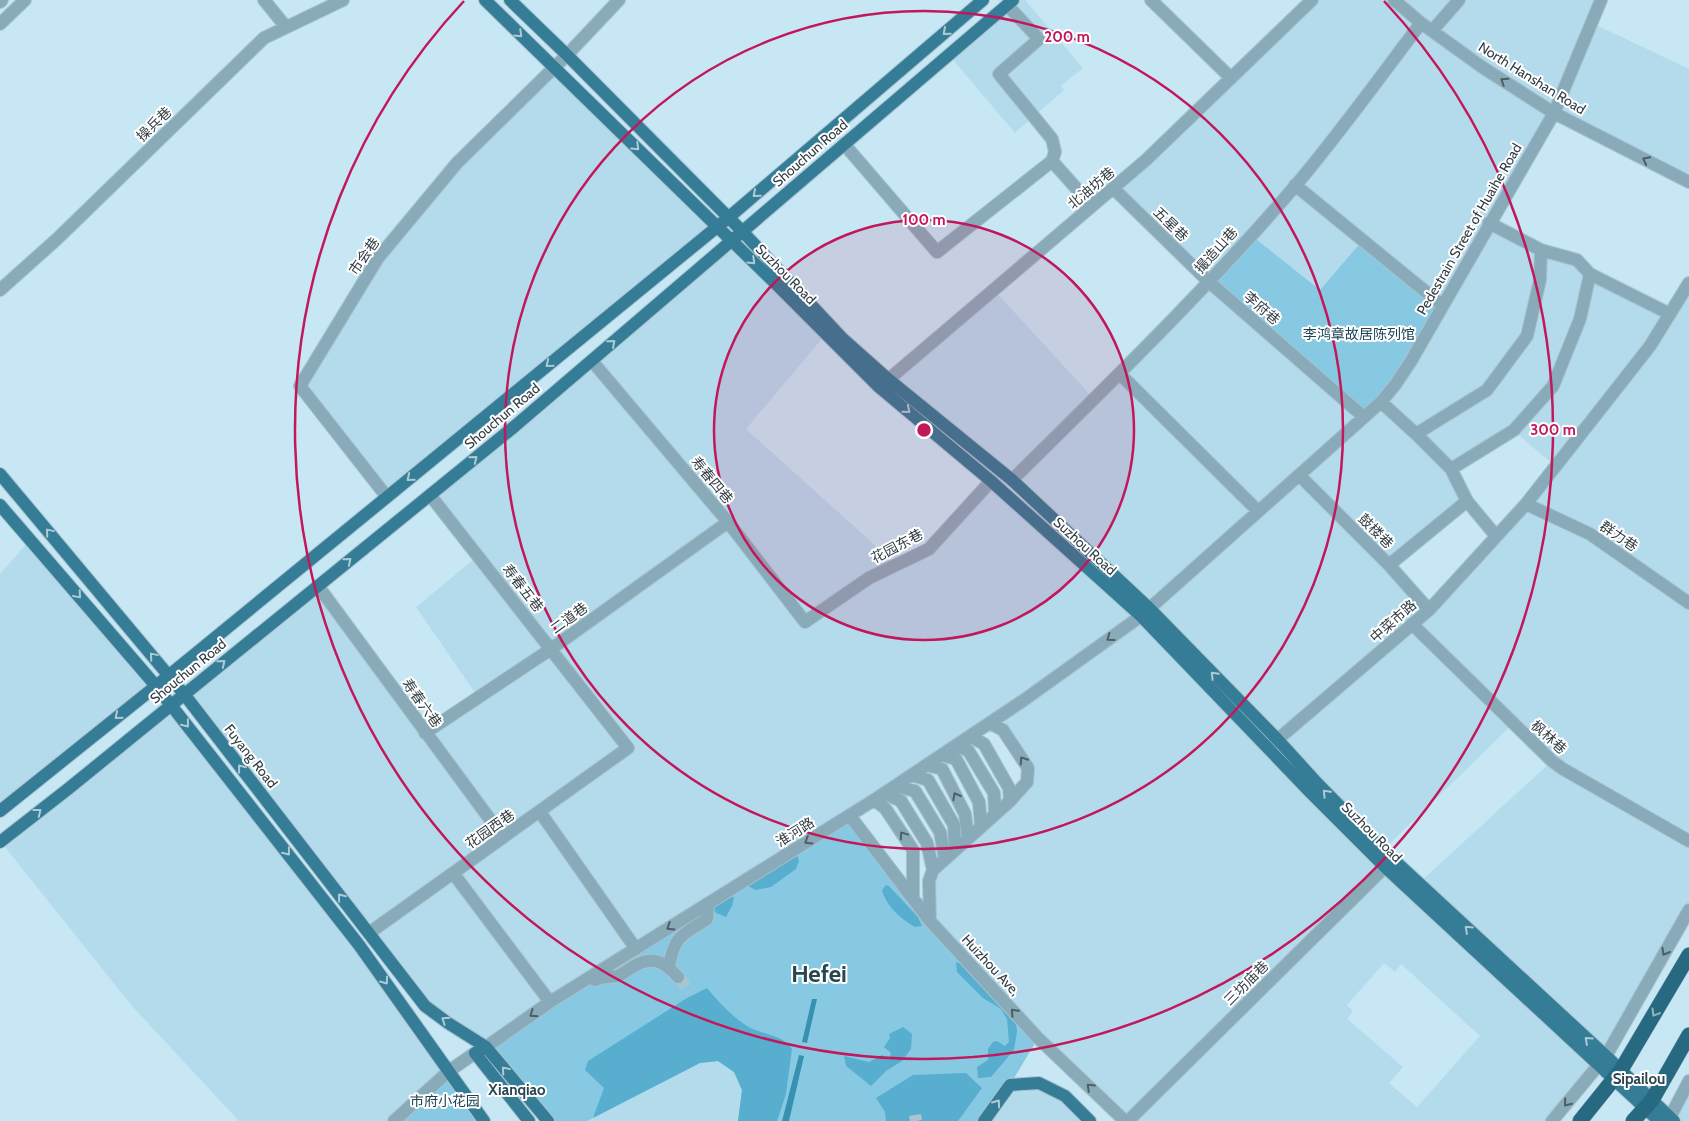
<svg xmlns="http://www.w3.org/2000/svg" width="1689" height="1121" font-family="Cabin,'Noto Sans SC',sans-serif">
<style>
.built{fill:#b4dbec;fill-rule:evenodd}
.green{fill:#87c9e3}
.forest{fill:#57aece}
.water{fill:#3791b0}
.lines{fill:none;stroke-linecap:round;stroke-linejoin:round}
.minor-tunnel{stroke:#a9c5d2;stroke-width:12;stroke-dasharray:12 6;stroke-linecap:butt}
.minor-casing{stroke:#a6c2ce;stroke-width:14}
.major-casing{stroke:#a6c2ce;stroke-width:14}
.highway-casing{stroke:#a6c2ce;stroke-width:16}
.minor{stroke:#89abb9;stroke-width:12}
.major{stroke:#357c96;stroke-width:12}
.highway{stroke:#266981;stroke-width:15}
.oneway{stroke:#aecbd5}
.oneway2{stroke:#4b5f67}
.oneway3{stroke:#92b4c0}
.ring{fill:none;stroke:#c2185b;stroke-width:2.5}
.labels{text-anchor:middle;stroke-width:4;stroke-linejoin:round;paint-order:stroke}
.street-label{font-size:14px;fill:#313e44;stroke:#fff}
.park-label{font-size:14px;fill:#1d4452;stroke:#fff}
.neighbourhood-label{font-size:15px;font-weight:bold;fill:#2a4651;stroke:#fff}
.town-label{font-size:24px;font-weight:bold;fill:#2a4651;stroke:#fff}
.centre{fill:#c2185b;stroke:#fff;stroke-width:2.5}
.ring-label{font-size:15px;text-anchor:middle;font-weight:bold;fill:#c2185b;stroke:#fff;stroke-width:4;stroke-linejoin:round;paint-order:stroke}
</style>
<rect width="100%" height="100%" fill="#c7e7f5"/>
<path class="built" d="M1013 0H1025L1083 68 1061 86 1064 90 1015 133 949 55Z
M1312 0H1601L1592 23 1689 69V182L1554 113 1489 223 1561 255 1670 314 1689 283V910L1606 1056 1419 883 1552 761 1513 724 1383 850 1149 608 888 379 994 290 1094 399 1208 281 1113 188ZM1251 235 1320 290 1209 281ZM1514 431 1555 466 1429 609 1389 565 1467 501 1452 469Z
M554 68 717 227 387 497 300 386 378 258 457 163Z
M731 240 825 335 746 429 897 565 929 549 991 481 1141 616 1598 1065 1552 1121H1125L930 921 929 881 1010 801 1028 768 990 723 486 1047 425 1006 184 694 318 586 425 732 478 697 416 607 478 556 430 495ZM1384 963 1395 972 1401 964 1480 1036 1417 1107 1389 1083 1403 1067 1347 1019 1353 1011 1347 1005Z
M30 540 156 686 0 811V574Z
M171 704 449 1071 394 1121H239L132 1006 1 842Z
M718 1061 734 1072 742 1090 738 1121H587L700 1063Z
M1689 1081V1121H1674Z
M1039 1083 1090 1121H984L1010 1085Z"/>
<path class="green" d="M1251 235 1320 290 1363 240 1442 305 1411 361 1364 417 1208 281Z
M850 816 913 898 1038 1038 1010 1085 984 1121H738L742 1090 734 1072 718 1061 700 1063 587 1121H548L486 1047Z
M449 1071 484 1121H394Z"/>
<path class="forest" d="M796 852 799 861 796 869 771 887 755 890 747 885Z
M886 885 889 886 918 917 922 926 915 927C902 920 886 906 882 890Z
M727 896 734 897 732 906 726 917 716 913 712 907Z
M956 962 967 966 1015 1016 1017 1031 1014 1050 991 1077 978 1078 977 1067 988 1060V1049L993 1042 997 1041 1005 1046 1009 1042 1007 1019 1001 1009 983 998 957 972Z
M707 988C719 1002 731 1016 747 1026 762 1035 782 1034 792 1049L786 1094 777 1121H738L742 1090 734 1072 718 1061 700 1063 593 1118 604 1088 585 1070 588 1061 687 998Z
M903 1027 912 1034 911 1049 902 1061 886 1071 871 1086 846 1066 844 1056 869 1062 882 1055 889 1059 891 1053 884 1047 890 1038 889 1034Z
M966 1073 982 1088 958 1121H886L885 1112 876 1098 913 1075Z"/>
<path class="water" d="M812 999H817L807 1043 802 1042Z
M799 1055 804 1056 789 1121H782Z"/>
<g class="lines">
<path class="minor-tunnel" d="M678 977 691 991
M915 1115 916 1121"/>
<g class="minor-casing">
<path id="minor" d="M264 0 286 27
M1151 0 1231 78
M1394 0 1421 23 1482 67 1554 113 1689 182
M0 2 2 0
M0 24 25 0
M1432 31 1459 0
M844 144 937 252 1052 161 1055 152 1052 139 999 74 1039 39 1007 5
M1052 161 1092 206
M1295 185 1442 305
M1113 188 1208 281 1364 417
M1541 250 1577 260 1590 274 1670 314
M0 290 57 239 264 38 343 0
M592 361 728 522 805 622 869 578 929 549 991 481
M1120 374 1258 511
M882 385 1146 160 1312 0
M1381 402 1416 434 1451 469 1467 501 1496 536
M1416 434 1487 390 1527 336 1540 280 1541 250 1489 223
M1451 469 1514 430 1553 386 1580 319 1590 274
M1299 475 1389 565 1429 610
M1012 480C1109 384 1207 289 1296 185 1340 133 1380 77 1421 23
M387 497 300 386 378 258 457 163 567 55 619 0
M1526 504 1590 534 1689 603
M1389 565 1467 501
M318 586 503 837
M1412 624 1552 761 1563 769 1689 841
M425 733 551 649 728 522
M970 736 984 744 1009 788 1010 801
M955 746 968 750 994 793 995 812
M1270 746 1429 610 1462 574 1526 504 1650 346 1689 283
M942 755 956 759 979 802 981 826
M927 765 942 769 965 814 968 838
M912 775 928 780 954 825 955 850
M895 786 915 791 940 832 945 859
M884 793 901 801 927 843 933 870
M874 800 885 808 913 850V898
M540 812 636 949
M850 816 930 921 1038 1038 1125 1121
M453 873 550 1002
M930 921 929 881 933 870 1010 801 1027 782 1028 768 1003 730 990 723
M369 933 628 748 430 495
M669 966C675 935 681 936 707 919L708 904
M595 980C604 976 608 978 617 976 622 975 627 970 631 968 651 955 663 960 678 977
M486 1047 550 1002 874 800 1024 700 1141 616 1381 402 1395 385 1411 361 1554 113 1601 0
M394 1121 449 1071 475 1053
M1128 1121 1385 867
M1552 1121 1606 1056 1689 910
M1668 1121 1689 1081"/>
</g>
<g class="major-casing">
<path id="major" d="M485 0 775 283 879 387 991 481 1141 616 1309 791 1385 867 1659 1121
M510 0 567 55 742 231 843 339 888 379 1012 480 1149 608 1278 740 1318 784 1383 850 1606 1056 1674 1121
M0 474 184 694 425 1006 448 1023 486 1047 548 1121
M0 505 156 686 359 945 484 1121
M0 811 156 686 728 218 983 0
M0 842 68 789 515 426 1013 0
M486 1047 475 1053 529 1121
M984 1121 1010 1085 1039 1083 1065 1096 1090 1121"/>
</g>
<g class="highway-casing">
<path id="highway" d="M1580 1121 1621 1070 1689 955
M1633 1121 1652 1100 1689 1035"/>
</g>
<use href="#minor" class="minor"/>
<use href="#major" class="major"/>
<use href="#highway" class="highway"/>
</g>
<defs><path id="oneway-chevron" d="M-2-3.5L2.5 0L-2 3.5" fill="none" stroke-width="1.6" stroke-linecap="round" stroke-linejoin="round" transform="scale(1.25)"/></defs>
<g class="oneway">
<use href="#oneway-chevron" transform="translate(946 32) rotate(139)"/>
<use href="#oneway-chevron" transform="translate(519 34) rotate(44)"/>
<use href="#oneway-chevron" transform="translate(636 147) rotate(44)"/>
<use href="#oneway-chevron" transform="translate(756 194) rotate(139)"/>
<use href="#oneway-chevron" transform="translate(752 261) rotate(44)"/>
<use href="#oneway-chevron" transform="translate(612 343) rotate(-41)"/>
<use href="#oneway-chevron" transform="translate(549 364) rotate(141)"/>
<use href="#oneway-chevron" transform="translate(907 410) rotate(40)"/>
<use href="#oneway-chevron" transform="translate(474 459) rotate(-39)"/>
<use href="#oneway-chevron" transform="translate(410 478) rotate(141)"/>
<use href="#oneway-chevron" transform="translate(49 532) rotate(-130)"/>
<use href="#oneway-chevron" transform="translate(348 561) rotate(-39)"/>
<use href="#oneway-chevron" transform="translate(78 595) rotate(49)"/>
<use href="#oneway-chevron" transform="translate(153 656) rotate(-130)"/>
<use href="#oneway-chevron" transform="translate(222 663) rotate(-39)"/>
<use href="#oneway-chevron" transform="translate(1214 675) rotate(-135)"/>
<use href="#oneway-chevron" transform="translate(118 716) rotate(141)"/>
<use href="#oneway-chevron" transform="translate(186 724) rotate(52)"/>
<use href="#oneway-chevron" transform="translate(241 768) rotate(-128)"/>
<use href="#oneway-chevron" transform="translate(1326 793) rotate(-134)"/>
<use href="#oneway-chevron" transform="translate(38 812) rotate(-38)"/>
<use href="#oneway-chevron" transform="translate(287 852) rotate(52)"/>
<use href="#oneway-chevron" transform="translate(341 897) rotate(-128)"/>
<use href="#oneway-chevron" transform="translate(1468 929) rotate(-137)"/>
<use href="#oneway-chevron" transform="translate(385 981) rotate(54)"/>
<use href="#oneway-chevron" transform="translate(445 1020) rotate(-145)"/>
<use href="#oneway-chevron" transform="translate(1588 1040) rotate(-138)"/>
<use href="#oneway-chevron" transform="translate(505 1070) rotate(-130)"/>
<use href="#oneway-chevron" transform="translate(997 1103) rotate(-55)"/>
</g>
<g class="oneway2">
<use href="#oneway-chevron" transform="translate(1504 81) rotate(-147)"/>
<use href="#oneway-chevron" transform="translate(1646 160) rotate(-153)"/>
<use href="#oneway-chevron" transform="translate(1110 638) rotate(144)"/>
<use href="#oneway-chevron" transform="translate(1023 760) rotate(-123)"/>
<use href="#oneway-chevron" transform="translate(956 796) rotate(-118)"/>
<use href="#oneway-chevron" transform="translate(903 835) rotate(-124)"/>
<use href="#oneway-chevron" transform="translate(808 841) rotate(148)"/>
<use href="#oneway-chevron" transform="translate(670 927) rotate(148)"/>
<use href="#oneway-chevron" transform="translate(1665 952) rotate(120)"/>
<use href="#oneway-chevron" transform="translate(1014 1012) rotate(-133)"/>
<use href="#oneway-chevron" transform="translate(533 1014) rotate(145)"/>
<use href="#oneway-chevron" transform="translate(1090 1087) rotate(-136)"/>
<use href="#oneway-chevron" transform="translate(1567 1103) rotate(129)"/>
</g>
<use class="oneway3" href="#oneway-chevron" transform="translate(1655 1013) rotate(121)"/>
<circle cx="924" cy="430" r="210" fill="#c2185b" fill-opacity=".12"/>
<g class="ring">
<circle cx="924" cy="430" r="210"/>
<circle cx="924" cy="430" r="419"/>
<path d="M1384 1A629 629 0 1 1 464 1"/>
</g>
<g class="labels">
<g class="street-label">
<text transform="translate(1532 78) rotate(32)" y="5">North Hanshan Road</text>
<text transform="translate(154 124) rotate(-44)" y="5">操兵巷</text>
<text transform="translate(810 153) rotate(-41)" y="5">Shouchun Road</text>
<text transform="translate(1091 188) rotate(-40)" y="5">北油坊巷</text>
<text transform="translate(1171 224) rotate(44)" y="5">五星巷</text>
<text transform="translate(1469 229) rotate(-60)" y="5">Pedestrain Street of Huaihe Road</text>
<text transform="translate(1216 250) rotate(-48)" y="5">撮造山巷</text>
<text transform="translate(364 256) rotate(-55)" y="5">市会巷</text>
<text transform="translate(786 274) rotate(45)" y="5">Suzhou Road</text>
<text transform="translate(1262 308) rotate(41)" y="5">李府巷</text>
<text transform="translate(502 416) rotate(-40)" y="5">Shouchun Road</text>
<text transform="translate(712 480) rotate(50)" y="5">寿春四巷</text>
<text transform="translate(1376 531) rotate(45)" y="5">鼓楼巷</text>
<text transform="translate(1619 536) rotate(34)" y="5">群力巷</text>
<text transform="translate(897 546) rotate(-28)" y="5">花园东巷</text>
<text transform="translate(1085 546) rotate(42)" y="5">Suzhou Road</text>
<text transform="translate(523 588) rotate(52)" y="5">寿春五巷</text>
<text transform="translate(569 618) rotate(-36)" y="5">二道巷</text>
<text transform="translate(1393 621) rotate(-41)" y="5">中菜市路</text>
<text transform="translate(188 671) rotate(-39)" y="5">Shouchun Road</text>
<text transform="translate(422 703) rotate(54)" y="5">寿春六巷</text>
<text transform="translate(1549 737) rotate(42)" y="5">枫林巷</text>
<text transform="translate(251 756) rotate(52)" y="5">Fuyang Road</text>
<text transform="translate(490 829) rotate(-35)" y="5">花园西巷</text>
<text transform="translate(795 832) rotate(-32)" y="5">淮河路</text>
<text transform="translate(1372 832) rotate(45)" y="5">Suzhou Road</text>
<text transform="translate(991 965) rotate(47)" y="5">Huizhou Ave,</text>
<text transform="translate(1246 983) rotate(-45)" y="5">三坊庙巷</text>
</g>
<g class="park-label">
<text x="1359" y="339">李鸿章故居陈列馆</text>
<text x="445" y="1106">市府小花园</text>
</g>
<g class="neighbourhood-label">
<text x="1639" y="1084">Sipailou</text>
<text x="517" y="1095">Xianqiao</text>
</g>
<g class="town-label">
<text x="819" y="982">Hefei</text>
</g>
</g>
<circle cx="924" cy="430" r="8" class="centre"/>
<g class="ring-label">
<text x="1067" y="42">200 m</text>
<text x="924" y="225">100 m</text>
<text x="1553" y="435">300 m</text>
</g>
</svg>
